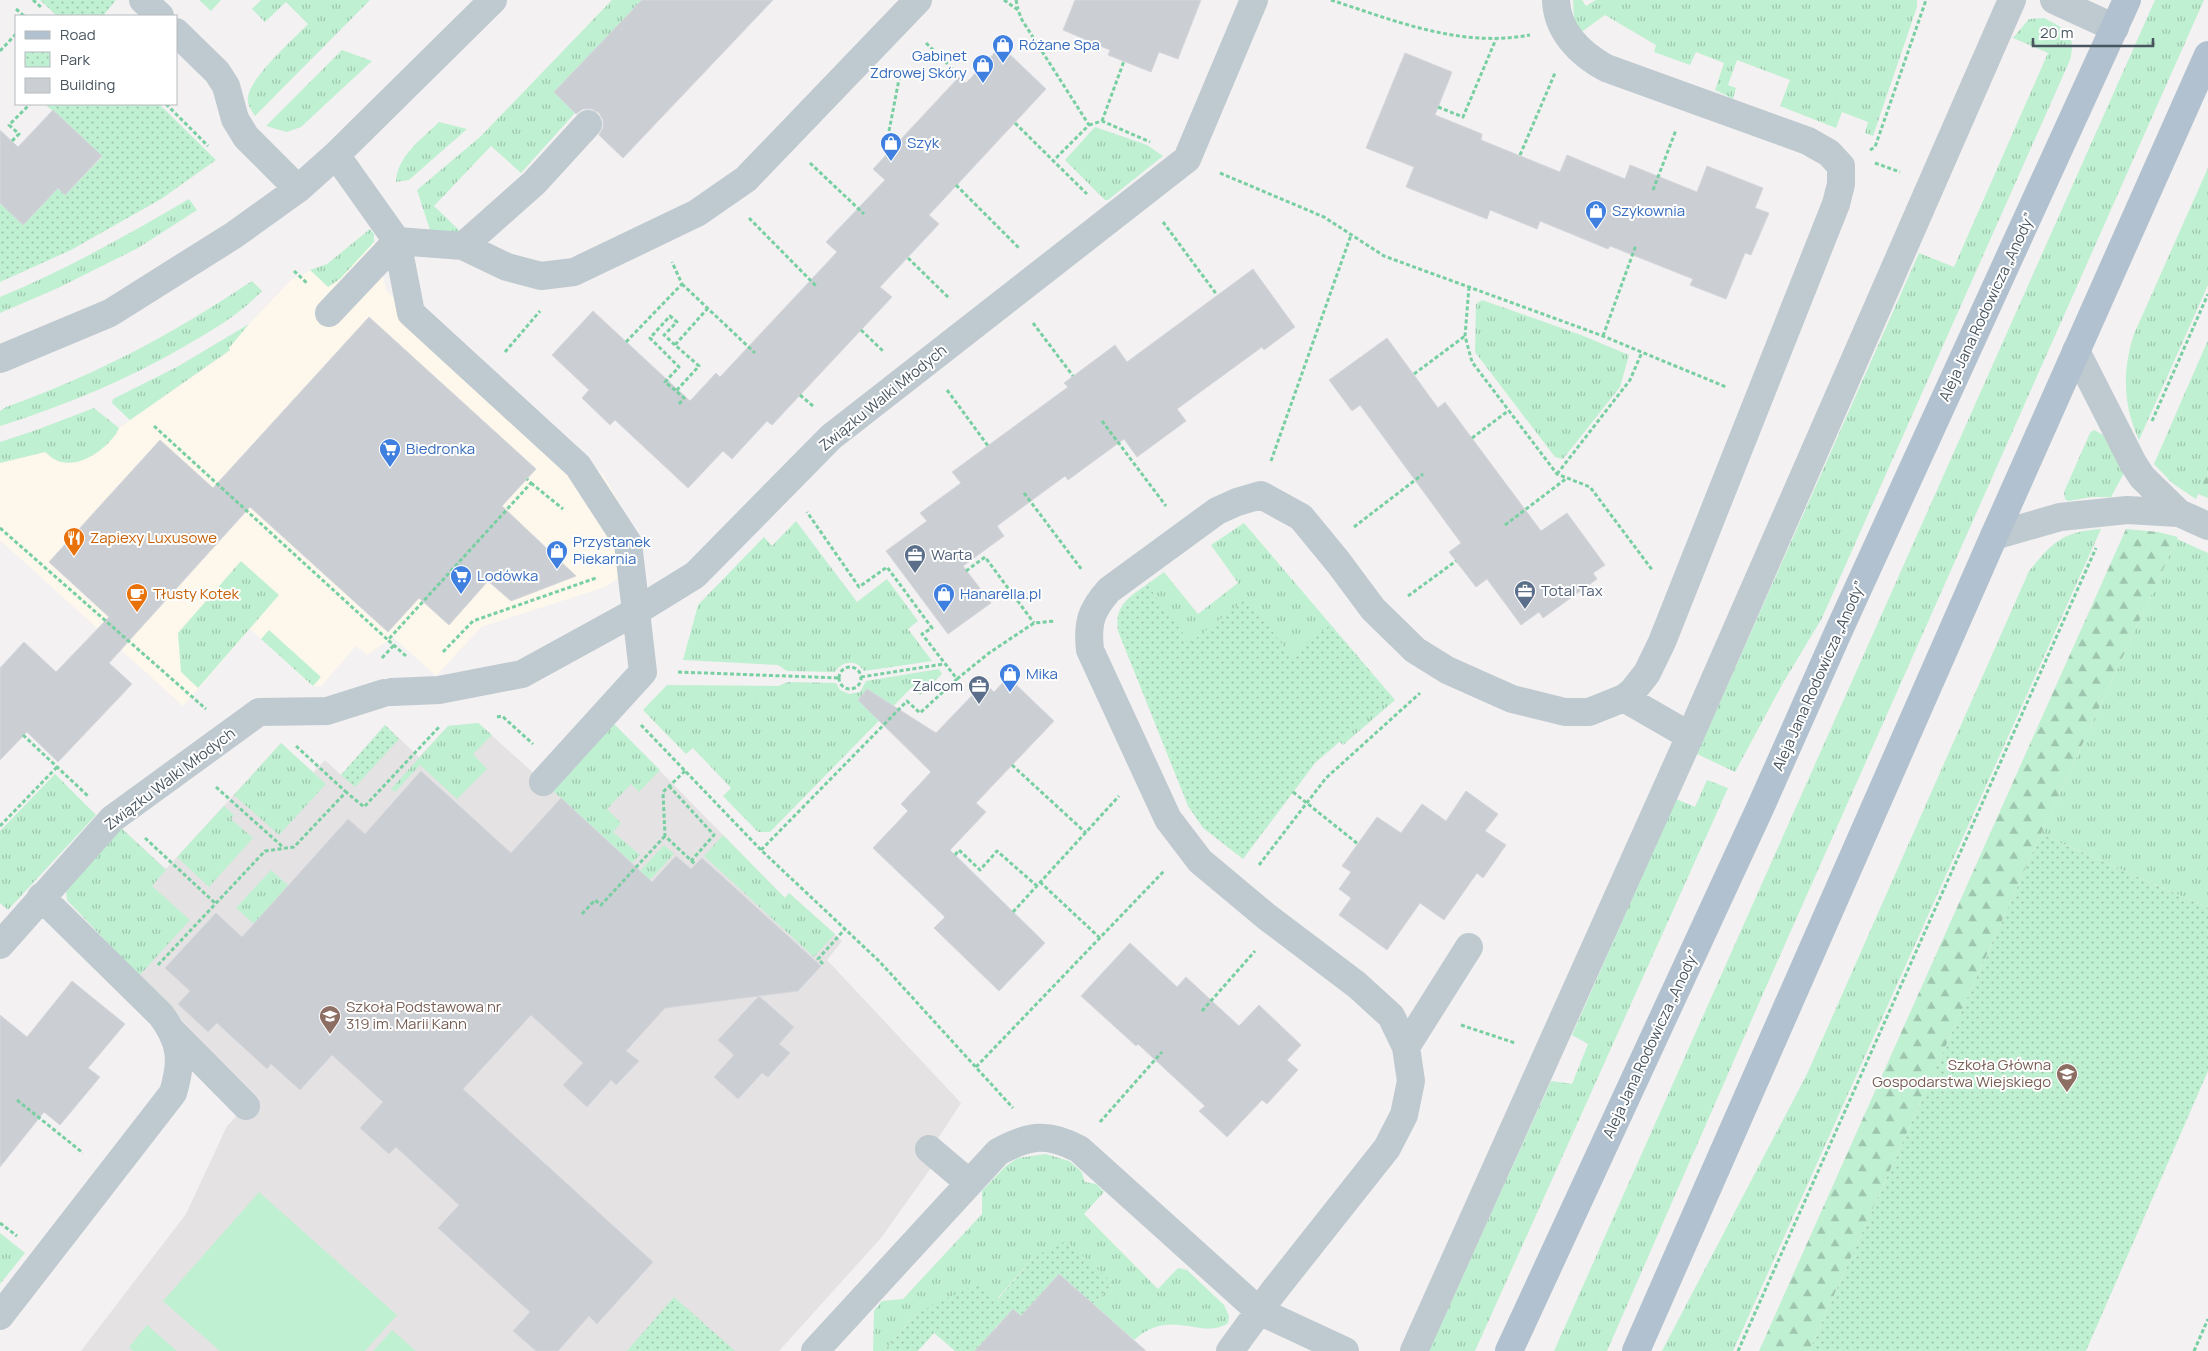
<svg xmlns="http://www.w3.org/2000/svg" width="2208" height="1351" font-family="Manrope,sans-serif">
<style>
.commercial{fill:#fdf7ec}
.education{fill:#e4e2e3}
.grass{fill:url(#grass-tufts)}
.forest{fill:url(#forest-firs)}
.park{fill:url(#park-dots)}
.pitch{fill:#c0f0d2}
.building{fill:#cbced3;stroke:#d5d7dc}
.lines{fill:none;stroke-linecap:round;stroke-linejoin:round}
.path{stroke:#78cfa2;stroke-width:3;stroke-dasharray:4 2.5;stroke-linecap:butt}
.minor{stroke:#bfc9d0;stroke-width:28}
.major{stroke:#b1c1cf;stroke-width:28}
.labels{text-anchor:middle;stroke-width:4;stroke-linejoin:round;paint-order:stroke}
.shop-label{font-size:15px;fill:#366cbe;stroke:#fff;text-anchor:start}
.street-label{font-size:15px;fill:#48555f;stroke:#fff}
.food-label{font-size:15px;fill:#c56008;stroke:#fff;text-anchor:start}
.service-label{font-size:15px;fill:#4e5e75;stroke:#fff;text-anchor:start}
.education-label{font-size:15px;fill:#785e54;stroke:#fff;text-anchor:start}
</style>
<defs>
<pattern id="grass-tufts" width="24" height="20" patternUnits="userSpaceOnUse" patternTransform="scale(1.25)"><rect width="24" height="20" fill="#c0f0d2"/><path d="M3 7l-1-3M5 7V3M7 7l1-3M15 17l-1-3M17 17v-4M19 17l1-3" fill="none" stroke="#9ec5ae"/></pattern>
<pattern id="forest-firs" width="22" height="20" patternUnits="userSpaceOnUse" patternTransform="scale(1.25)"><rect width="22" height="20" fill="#c0f0d2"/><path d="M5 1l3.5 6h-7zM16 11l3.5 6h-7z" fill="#9ec5ae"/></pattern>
<pattern id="park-dots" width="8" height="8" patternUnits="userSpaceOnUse" patternTransform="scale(1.25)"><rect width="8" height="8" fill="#c0f0d2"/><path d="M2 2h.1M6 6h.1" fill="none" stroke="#9ec5ae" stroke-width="1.8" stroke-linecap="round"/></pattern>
</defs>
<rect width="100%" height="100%" fill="#f3f1f1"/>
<path class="commercial" d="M370 229 374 234V242L387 292 568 440 604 476 644 547 628 572 605 587 481 627 436 676 393 637 367 655 356 646 321 686H313L250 629 183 706 0 540V463L45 452 59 462 70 463 84 460 108 442 116 435 119 428 230 351 228 348 249 324 292 279 327 264Z"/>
<path class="education" d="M612 722 785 898 789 893 842 941 827 960 961 1103 937 1140 933 1165 881 1238 779 1351H81L186 1214 227 1126 246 1106 212 1052 67 900 119 826 166 869 281 743 313 773 325 760 341 775 385 725 419 757 448 726 478 723 550 788Z"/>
<path class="grass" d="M261 0H370L255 116C252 111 247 105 248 98 249 78 293 40 308 24L286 2 265 22 252 9Z
M612 0H642L555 92 575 113 521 173 491 146 434 206 461 232 452 235 430 230 417 190 480 137Z
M1573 0H1582L1586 6 1596 0H1917V7L1873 136 1865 133 1868 122 1842 112 1836 128 1780 106 1790 80 1737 60 1728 85 1736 88 1733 99 1715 90 1724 63 1696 52 1690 65 1654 52 1656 45 1605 15 1580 33 1574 18Z
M2155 0H2204L1766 987 1607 1351H1554Z
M2044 18C2065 29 2077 33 2070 60L1822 618 1783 683 1735 772 1697 754 1919 253 1954 267 2048 53 2013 38 2029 19Z
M342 50 372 61 301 127 287 132 266 126Z
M439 122 467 129 409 180 396 182C397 156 422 139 439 122Z
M1095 127 1147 145 1163 156 1108 200H1105L1065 160Z
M2208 168V285L2139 440C2123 405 2122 371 2134 334Z
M189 199 197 210 138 248 58 288 0 313V297C66 270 127 235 189 199Z
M370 229 374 234V242L340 279 328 287 310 270 327 264Z
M252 281 262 291C240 314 213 330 185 346 127 380 64 406 0 426V411L6 407C96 375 173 334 252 281Z
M1482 300 1581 335 1629 355 1620 387 1563 459 1555 457 1475 352 1476 304Z
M249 324 229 348 230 350 130 420 112 403 113 399 177 367Z
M2208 340V472L2196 499 2172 483 2154 464Z
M94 408 119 428C111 446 83 467 62 462 55 461 50 456 45 452L0 463V442L39 429Z
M2094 430 2103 435 2124 473 2111 497H2092L2068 501 2065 499 2064 492 2090 433Z
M796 521 857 602 887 579 918 621 908 629 932 661 864 671C856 659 842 661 835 672L787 671 778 665 683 660 698 605 764 537 772 546Z
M1244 523 1395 700 1343 745 1332 734 1228 681 1130 597 1164 572 1198 614 1238 583 1211 545Z
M2101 529 1733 1351H1662L1807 1074 2029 571C2053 542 2062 532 2101 529Z
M2177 539 2208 553V908L2041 834Z
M241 561 279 595 198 688 181 672 178 633Z
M269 630 321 677 313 686 261 639Z
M939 669 942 674 920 695 912 687 770 832H758L723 796 731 788 693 748 686 754 643 710 667 685 778 686 788 682 836 683 840 690 849 694 860 692 866 681Z
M612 722 660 770 639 792 631 784 607 809 621 823 613 832 640 855 632 863 550 788Z
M478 723 492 735 473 754 487 769 457 799 420 765 395 792 391 789 448 726Z
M281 743 326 784 279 835 234 795Z
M55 774 96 815 8 910 0 903V831Z
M1707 780 1728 788 1475 1351H1429L1551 1081 1572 1084 1588 1044 1572 1035 1676 799 1695 807Z
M224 806 234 815 231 819 253 838 209 887 177 857Z
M119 826 166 870 152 886 190 920 139 976 67 900 66 891Z
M723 835 785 898 789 893 835 934 814 957 704 856Z
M664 845 674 854 625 907 615 898Z
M271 870 314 909 254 924 236 908Z
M1046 1154 1069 1161 1081 1171 1085 1182 1096 1184 1104 1192 1084 1214 1158 1289 1178 1268 1187 1270 1224 1305 1229 1316 1228 1323C1202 1341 1171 1306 1134 1340L1093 1304 1112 1284 1035 1256 997 1299 917 1313 884 1351H873L874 1311 882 1301 903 1299 982 1214V1191L1006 1166 1018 1158Z
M0 1233 25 1253 0 1284Z"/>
<path class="forest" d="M199 0H221L211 11Z
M2208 472V498L2198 494Z
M2126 529 2158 532 2178 537 2041 834 1809 1351H1759Z"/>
<path class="park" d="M40 0H116L103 16H57Z
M45 104H159L216 160 161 199 71 250 0 282V203L58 188 65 195 102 157Z
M1149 583 1152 591 1190 643 1247 598 1291 656 1330 625 1391 697 1315 763 1243 859 1203 828 1188 806 1118 631C1114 604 1130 597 1149 583Z
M385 725 399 739 355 787 341 775Z
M2041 834 2208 908V1071L2086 1351H1809Z
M1066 1241 1113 1283 1093 1304 1059 1274 1021 1316 1013 1309 995 1328 989 1351H955L934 1333 918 1351H884L917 1313 979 1283 998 1299 1035 1256Z
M674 1297 735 1351H627Z"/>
<path class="pitch" d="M259 1192 397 1315 365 1351H220L163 1301Z
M147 1325 177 1351H133L129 1347Z
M392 1330 416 1351H373Z"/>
<path class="building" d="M642 0H773L623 158 599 135 603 127V120L599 113 591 109H583L576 114 554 92Z
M1075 0H1201L1178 59 1159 52 1151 72 1108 55 1110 50 1063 30Z
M1001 46 1046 89 929 215 939 224 880 287 892 297 772 425 767 421 732 459 723 451 688 488 615 420 610 425 582 398 589 390 552 355 593 311 690 401 716 373 720 377 837 252 826 242 885 180 873 169 959 77 966 83Z
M1405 53 1452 72 1435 115 1482 134 1481 140 1560 172 1567 155 1625 179 1630 165 1697 192 1707 166 1763 188 1755 208 1769 213 1751 255 1745 253 1726 299 1690 285 1693 279 1610 246 1608 249 1540 221 1537 229 1490 210 1487 219 1406 187 1414 167 1366 148Z
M53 110 102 156 65 195 58 188 23 225 0 203V130L18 147Z
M1253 269 1295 327 1264 350 1262 347 1177 409 1186 421 1137 457 1124 439 1068 480 1065 476 997 526 1004 536 963 566 991 603 948 634 886 551 927 521 920 513 961 483 952 472 1068 387 1064 383 1115 345 1127 362Z
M369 317 536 469 502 506 576 576 511 601 488 581 449 625 419 598 388 632 250 507 109 663 132 684 58 762 27 732 0 760V668L24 642 56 672 109 617 49 562 160 440 213 488Z
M1387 338 1438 408 1445 402 1541 531 1567 513 1605 565 1593 573 1597 579 1543 618 1539 612 1521 625 1487 579 1476 587 1449 552 1461 543 1360 405 1352 411 1329 380Z
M1008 677 1054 721 976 803 986 812 950 850 1045 943 999 991 934 928 945 917 873 848 908 811 901 804 931 772 858 700 867 689 936 733 984 683 994 692Z
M421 771 511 853 561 798 652 882 676 856 691 869 702 858 821 966 798 991 759 996 794 1027 779 1044 790 1053 768 1077 762 1073 738 1099 714 1077 734 1055 718 1040 759 996 665 1008 626 1051 639 1061 616 1085 611 1080 587 1107 563 1085 583 1063 531 1015 463 1089 653 1262 597 1324 589 1316 558 1351H536L513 1331 530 1312 438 1228 459 1205 396 1147 389 1154 360 1128 383 1102 332 1055 300 1090 271 1064 267 1069 217 1023 208 1032 178 1004 190 991 165 968 216 913 242 937 348 819 365 834Z
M1466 791 1498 814 1485 831 1506 845 1483 878 1477 873 1444 920 1420 903 1387 950 1339 915 1351 898 1339 889 1351 872 1342 866 1377 817 1401 833 1422 804 1446 821Z
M1130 943 1177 987 1186 977 1239 1026 1259 1005 1301 1045 1287 1060 1298 1070 1267 1104 1262 1100 1227 1137 1199 1111 1205 1106 1138 1044 1136 1046 1081 996Z
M72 981 125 1024 88 1068 100 1077 60 1125 44 1112 0 1167V1015L27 1037Z
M1059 1274 1093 1304 1146 1351H975L1013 1309 1021 1316Z"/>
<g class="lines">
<path class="path" d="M33 0 42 8
M1004 0 1018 10 1022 20 1089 125 1053 161
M1016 0 1018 9
M1331 0C1396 21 1460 48 1530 35
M16 9 24 16
M926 43 953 69
M0 51 16 34
M166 104 208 146
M1438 107 1463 117 1496 39
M1102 121 1124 61
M1015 123 1087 194
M1089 125 1102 121 1150 142
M889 131 901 69
M12 141 19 134 9 125 30 104
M1870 150 1875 147 1926 0
M1520 155 1555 73
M810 163 864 214
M1875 163 1900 172
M1220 173 1324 217 1384 256 1603 336 1726 387
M956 185 1019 248
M1653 190 1676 130
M749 218 817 287
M1163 222 1217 295
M908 258 950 299
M294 271 308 284
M682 284 755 353
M1469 287 1465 336 1472 362 1557 474 1590 487 1653 571
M1033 323 1073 376
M861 330 884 352
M1603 336 1636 245
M626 342 682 284 672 262
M675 345 664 335 677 322 670 316 650 338 679 367 665 382 676 391
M505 352 540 311
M1414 374 1465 336
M947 390 988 446
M800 395 813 406
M679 404 684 398 676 391 699 366 675 345 708 308
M1102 421 1166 506
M2152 421 2208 294
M154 426 388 640
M1472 438 1508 411
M1271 461 1351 235
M1557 474 1630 380 1642 352
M531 483 563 509
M1024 493 1082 570
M1505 525 1567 478
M1354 527 1423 474
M0 528 206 709
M966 571 985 557 1034 623
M1408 596 1456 561
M443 652 473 621 596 578
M406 656 388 640 531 483 527 479
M382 658 394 645
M839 678a11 11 0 1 1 22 0a11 11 0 1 1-22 0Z
M678 672 839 678
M861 677 944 664
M957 679 989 653 1034 623 1055 621
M497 717 502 716 533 744
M641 725 761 850 880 962 1013 1108
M23 735 88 796
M296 746 346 792
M1012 765 1086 833
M685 771 663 792 665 836 696 865
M669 786 714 835 691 861
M216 787 284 848
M1293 792 1358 844
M0 826 57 767
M145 838 215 903
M761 850 907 701 920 713 957 679 922 634 932 628 887 567 859 587 807 512
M955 855 959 850 980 870 997 851 1037 886
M1259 865 1326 778 1420 693
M1040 882 1101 939
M1013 912 1119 796
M582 914 595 900 601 905 665 836
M823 964 818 959 845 929
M158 965 265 851 294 847 346 792 364 807 440 726
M1202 1011 1255 951
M1461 1025 1515 1043
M976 1067 1164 871
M17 1100 83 1153
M1100 1122 1162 1052
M0 1223 17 1236
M1738 1351 2096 548
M2194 1351 2208 1319"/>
<path class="minor" d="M143 0 160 16
M2054 0 2115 28
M176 32 217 72 226 86 235 119 246 137 298 189
M336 155 397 241 411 313 578 466 628 543 643 672 543 782
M463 246 507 267 541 276 574 272 697 213 746 179 918 0
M329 313 397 241 463 246 534 183 588 124
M2076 351 2133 463 2142 477 2179 513
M0 359 110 313 234 235 298 189 336 155 493 0
M1994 536 2060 517 2127 510 2179 513 2208 526
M392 692 439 690 522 674 635 612 695 575 831 437 1187 159 1254 0
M1624 698 1690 736
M0 945 112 819 259 712 327 711 384 693
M173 1032 246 1106
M1406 1047 1469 947
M929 1149 968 1182
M0 1316 173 1093C183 1060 181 1042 161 1015L41 897
M815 1351 998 1152C1029 1135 1047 1132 1079 1149L1259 1311 1345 1351
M1230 1351 1273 1292 1387 1148 1404 1115 1411 1081 1406 1047 1391 1016 1357 985 1267 917 1200 861 1168 819 1090 650C1087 623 1091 610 1109 590L1217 511 1237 502 1261 495 1301 517 1338 562 1373 609 1415 650 1447 670 1512 699 1565 712H1589L1624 698 1632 692 1647 673 1662 642 1836 204 1841 184V166L1829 153 1808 141 1606 68C1580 54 1557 31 1556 0
M1414 1351 1690 736 2012 0"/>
<path class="major" d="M1509 1351 1761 806 1840 628 2127 0
M1636 1351 1994 536 2208 55"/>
</g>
<defs>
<g id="shop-pin" transform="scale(1.125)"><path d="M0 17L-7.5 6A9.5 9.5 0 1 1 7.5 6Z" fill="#3f7fe0" stroke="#fff"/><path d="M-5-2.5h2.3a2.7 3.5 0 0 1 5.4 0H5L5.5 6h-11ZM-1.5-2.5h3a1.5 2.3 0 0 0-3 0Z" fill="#fff"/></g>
<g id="supermarket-pin" transform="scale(1.125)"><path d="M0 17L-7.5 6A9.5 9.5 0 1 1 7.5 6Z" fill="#3f7fe0" stroke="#fff"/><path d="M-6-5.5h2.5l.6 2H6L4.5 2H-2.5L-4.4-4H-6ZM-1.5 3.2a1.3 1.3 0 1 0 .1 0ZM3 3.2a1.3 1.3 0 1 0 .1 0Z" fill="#fff"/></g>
<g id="restaurant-pin" transform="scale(1.125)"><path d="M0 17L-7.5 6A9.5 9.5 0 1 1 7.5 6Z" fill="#e8710a" stroke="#fff"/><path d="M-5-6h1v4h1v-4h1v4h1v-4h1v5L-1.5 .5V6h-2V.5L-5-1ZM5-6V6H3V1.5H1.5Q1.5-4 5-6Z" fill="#fff"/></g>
<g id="office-pin" transform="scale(1.125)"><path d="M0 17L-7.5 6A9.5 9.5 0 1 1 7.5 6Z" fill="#5c6f8a" stroke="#fff"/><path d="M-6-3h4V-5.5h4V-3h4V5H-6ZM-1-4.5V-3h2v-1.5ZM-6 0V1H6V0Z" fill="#fff"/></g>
<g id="cafe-pin" transform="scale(1.125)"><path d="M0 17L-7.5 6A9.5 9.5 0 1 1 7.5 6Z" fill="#e8710a" stroke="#fff"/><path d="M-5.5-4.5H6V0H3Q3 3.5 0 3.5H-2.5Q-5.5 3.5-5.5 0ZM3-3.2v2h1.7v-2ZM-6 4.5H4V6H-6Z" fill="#fff"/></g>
<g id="school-pin" transform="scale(1.125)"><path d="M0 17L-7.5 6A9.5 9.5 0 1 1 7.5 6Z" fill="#8d6e63" stroke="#fff"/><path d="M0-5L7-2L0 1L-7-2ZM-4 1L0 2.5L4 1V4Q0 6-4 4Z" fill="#fff"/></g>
<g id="university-pin" transform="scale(1.125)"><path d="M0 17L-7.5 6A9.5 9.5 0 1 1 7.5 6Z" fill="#8d6e63" stroke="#fff"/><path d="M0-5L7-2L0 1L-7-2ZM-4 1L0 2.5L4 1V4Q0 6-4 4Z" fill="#fff"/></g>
</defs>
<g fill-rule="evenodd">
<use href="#shop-pin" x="1003" y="45"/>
<use href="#shop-pin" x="983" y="65"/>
<use href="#shop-pin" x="891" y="143"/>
<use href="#shop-pin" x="1596" y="211"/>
<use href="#supermarket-pin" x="390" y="449"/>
<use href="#restaurant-pin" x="74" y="538"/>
<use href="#shop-pin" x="557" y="551"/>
<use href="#office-pin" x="915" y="555"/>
<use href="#supermarket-pin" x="461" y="576"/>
<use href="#office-pin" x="1525" y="591"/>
<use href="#cafe-pin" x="137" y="594"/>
<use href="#shop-pin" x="944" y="594"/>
<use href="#shop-pin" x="1010" y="674"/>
<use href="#office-pin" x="979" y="686"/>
<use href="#school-pin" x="330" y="1016"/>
<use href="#university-pin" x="2067" y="1074"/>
</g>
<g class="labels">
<g class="shop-label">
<text x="1019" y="50">Różane Spa</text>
<text x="967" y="61" text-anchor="end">Gabinet<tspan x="967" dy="17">Zdrowej Skóry</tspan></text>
<text x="907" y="148">Szyk</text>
<text x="1612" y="216">Szykownia</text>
<text x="406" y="454">Biedronka</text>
<text x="573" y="547">Przystanek<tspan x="573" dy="17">Piekarnia</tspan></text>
<text x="477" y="581">Lodówka</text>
<text x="960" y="599">Hanarella.pl</text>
<text x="1026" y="679">Mika</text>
</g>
<g class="street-label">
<text transform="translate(1987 307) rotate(-65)" y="5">Aleja Jana Rodowicza „Anody”</text>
<text transform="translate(883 398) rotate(-39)" y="5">Związku Walki Młodych</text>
<text transform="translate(1819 676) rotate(-66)" y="5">Aleja Jana Rodowicza „Anody”</text>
<text transform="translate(170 779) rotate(-37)" y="5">Związku Walki Młodych</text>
<text transform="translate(1651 1044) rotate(-65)" y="5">Aleja Jana Rodowicza „Anody”</text>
</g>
<g class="food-label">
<text x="90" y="543">Zapiexy Luxusowe</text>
<text x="153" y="599">Tłusty Kotek</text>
</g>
<g class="service-label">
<text x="931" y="560">Warta</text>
<text x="1541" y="596">Total Tax</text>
<text x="963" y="691" text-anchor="end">Zalcom</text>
</g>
<g class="education-label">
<text x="346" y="1012">Szkoła Podstawowa nr<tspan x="346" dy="17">319 im. Marii Kann</tspan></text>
<text x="2051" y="1070" text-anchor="end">Szkoła Główna<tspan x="2051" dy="17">Gospodarstwa Wiejskiego</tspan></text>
</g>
</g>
<rect x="15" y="15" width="162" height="90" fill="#ffffff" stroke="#b6bbbf"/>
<rect x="25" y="31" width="25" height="8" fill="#b1c1cf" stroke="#b6bbbf"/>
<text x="60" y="40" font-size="15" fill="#48555f">Road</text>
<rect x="25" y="52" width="25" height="15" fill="url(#park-dots)" stroke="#b6bbbf"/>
<text x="60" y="65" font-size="15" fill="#48555f">Park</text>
<rect x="25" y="78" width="25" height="15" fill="#cbced3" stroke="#b6bbbf"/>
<text x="60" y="90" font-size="15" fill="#48555f">Building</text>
<path d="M2033 38v8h120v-8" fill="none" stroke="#48555f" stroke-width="2.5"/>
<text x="2040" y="38" font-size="15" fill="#48555f" stroke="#ffffff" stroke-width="4" paint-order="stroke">20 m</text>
</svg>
